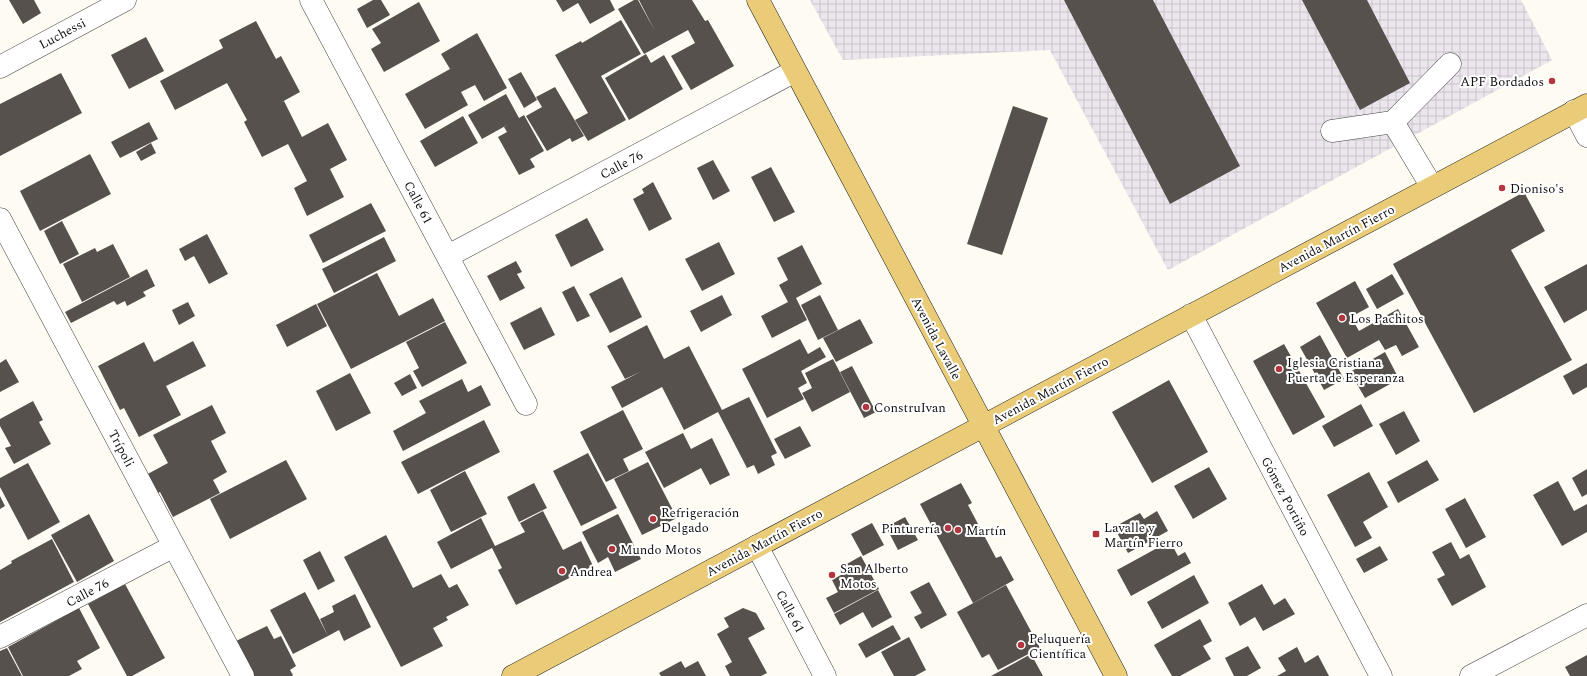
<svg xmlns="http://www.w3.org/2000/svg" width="1587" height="676" font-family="Spectral,serif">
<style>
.industrial{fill:url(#industrial-grid)}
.building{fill:#57514d}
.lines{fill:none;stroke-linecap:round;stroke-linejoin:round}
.minor-casing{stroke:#434343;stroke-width:23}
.major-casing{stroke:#212121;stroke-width:23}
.minor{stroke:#fff;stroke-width:22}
.major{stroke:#eacc78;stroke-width:22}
.poi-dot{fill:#b1363e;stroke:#fff;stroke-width:1.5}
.labels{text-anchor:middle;stroke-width:4;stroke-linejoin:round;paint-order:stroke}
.street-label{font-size:13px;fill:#101010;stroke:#fff}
.poi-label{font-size:13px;fill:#101010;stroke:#fff;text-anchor:start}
</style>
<defs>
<pattern id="industrial-grid" width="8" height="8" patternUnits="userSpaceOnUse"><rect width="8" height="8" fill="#ece5ed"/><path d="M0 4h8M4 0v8" fill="none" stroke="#c9c3ca"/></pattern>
</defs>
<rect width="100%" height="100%" fill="#fefbf3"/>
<path class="industrial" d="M810 0H1521L1552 60 1168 270 1050 50 843 60Z"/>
<path class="building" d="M9 0H34L41 13 23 24Z
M373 0H381L390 15 367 28 357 9Z
M556 0H610L615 10 590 24 578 3 563 12Z
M634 0H638L655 31 639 0H692L705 21 708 20 734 66 691 90 671 56 695 43 688 30 644 54 618 9Z
M1064 0H1153L1240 166 1170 204Z
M1302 0H1367L1410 83 1360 110Z
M419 2 440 41 384 72 371 49 381 43 372 29Z
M621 20 641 54 601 76 626 120 588 141 575 120 588 113 555 55 581 41 582 43Z
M256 21 276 59 281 56 300 92 280 103 284 101 302 137 328 123 347 160 330 169 344 197 307 216 294 188 307 181 288 144 262 157 244 122 247 120 227 83 175 110 160 81 223 48 219 40Z
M477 33 507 88 484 101 475 85 461 92 468 105 425 129 405 94 450 69 441 54Z
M146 37 164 71 129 89 111 55Z
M646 54 651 63 664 55 683 89 629 120 605 78Z
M521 72 537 100 524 108 508 79Z
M61 73 82 113 0 156V104Z
M555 87 584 136 572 142 570 138 547 151 526 116 542 107 536 97Z
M506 94 519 118 524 115 544 151 530 159 535 167 519 175 498 137 507 132 504 127 509 124 482 139 468 115Z
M1013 106 1048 118 1002 255 967 244Z
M463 116 478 143 435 167 420 141Z
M149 122 158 139 120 158 111 142Z
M151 143 156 153 141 161 136 152Z
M90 154 111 194 40 231 20 191Z
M713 160 730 191 713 200 697 168Z
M771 167 795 212 774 222 751 177Z
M653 182 672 219 649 231 633 199 644 193 642 189Z
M1524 192 1545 231 1511 250 1572 360 1474 413 1393 264Z
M371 203 386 231 323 263 309 235Z
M587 218 604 250 571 267 555 235Z
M62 221 79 254 60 264 44 231Z
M207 234 228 274 209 284 194 256 185 261 179 249Z
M384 237 396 261 334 293 322 269Z
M719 242 735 274 702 291 685 259Z
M113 244 130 277 82 302 63 264 95 248 97 252Z
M802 245 822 284 796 298 807 320 772 338 761 316 788 302 779 285 788 280 777 258Z
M516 261 522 272 517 274 525 288 500 301 487 276Z
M1587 264V310L1564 323 1544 287Z
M147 269 155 286 143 292 146 296 127 306 125 301 117 305 114 301 71 323 65 312Z
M377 273 399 316 433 298 445 321 351 369 317 304Z
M1392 274 1404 294 1377 309 1366 289Z
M622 277 642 317 610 333 589 294Z
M1355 281 1369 307 1351 317 1359 331 1398 309 1419 347 1402 356 1396 345 1385 350 1379 340 1347 358 1316 303Z
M574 286 590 316 577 322 562 292Z
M722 295 732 315 701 332 690 311Z
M820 295 838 330 818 340 801 305Z
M188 302 195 316 179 325 172 310Z
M316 304 327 326 287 347 276 325Z
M541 307 555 335 524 350 510 323Z
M860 319 873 343 836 362 823 338Z
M445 322 467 363 422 387 413 371 419 368 406 342Z
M647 325 664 359 689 346 722 410 749 397 777 453 771 456 775 465 758 474 754 465 747 468 718 412 684 430 662 387 622 408 611 387 640 372 625 379 607 346Z
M1320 335 1344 379 1324 390 1300 347Z
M800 339 808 354 820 347 826 357 801 371 807 383 798 388 804 399 767 418 742 369Z
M193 341 206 366 166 386 181 415 139 437 124 408 120 410 98 366 144 342 154 362Z
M1284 344 1325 417 1293 435 1253 361Z
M1385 352 1399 379 1365 398 1350 372Z
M6 359 19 382 0 392V363Z
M833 359 850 392 812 412 802 393 812 388 805 373Z
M1587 363V387L1573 395 1563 376Z
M852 366 876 412 864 418 840 372Z
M350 373 371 413 336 431 316 391Z
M410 374 417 388 402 396 394 383Z
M462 379 468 392 481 385 491 405 403 451 393 431 426 413 419 401Z
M1169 380 1208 452 1152 483 1112 412Z
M33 401 43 420 39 422 51 444 14 464 5 448 11 446 0 426V419Z
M1361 404 1373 426 1334 447 1322 426Z
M212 405 226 433 211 441 227 472 213 480 220 493 173 517 160 492 154 495 144 476 168 463 153 435Z
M623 410 643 449 623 459 629 471 606 482 580 432Z
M1404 411 1420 441 1396 455 1379 424Z
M484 420 500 452 418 494 401 462Z
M800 426 811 446 785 459 774 439Z
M683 433 691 449 712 438 730 475 710 485 701 468 664 488 645 452Z
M588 453 617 508 581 526 553 471Z
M286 460 307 499 230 539 210 499Z
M1427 460 1439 480 1398 503 1387 482Z
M648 462 677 518 642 535 614 479Z
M28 463 60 522 28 540 0 487V478Z
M1209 467 1227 499 1193 519 1174 486Z
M1587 469V494L1582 497 1572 478Z
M465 471 487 514 451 532 430 490Z
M1369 472 1388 507 1363 522 1372 538 1355 547 1327 495Z
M1558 481 1574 511 1587 504V532L1562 546 1533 495Z
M534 483 547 508 519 522 507 497Z
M961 483 972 503 968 505 996 558 1001 556 1014 580 973 603 920 504Z
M0 496 5 506 0 509Z
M1465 498 1486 537 1466 548 1445 509Z
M543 511 563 550 581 541 593 566 516 605 498 570 502 568 492 548 451 569 437 542 481 518 495 546 525 532 520 523Z
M1157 511 1168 531 1128 553 1114 527 1140 513 1144 519Z
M89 514 114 561 77 582 51 535Z
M618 514 641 559 615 572 608 557 598 563 582 532Z
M905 517 918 540 898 550 886 527Z
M872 523 884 545 863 556 851 534Z
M386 535 413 588 441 574 449 588 457 584 469 605 446 617 448 620 433 628 443 646 401 667 344 557Z
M52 539 74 582 0 622V570L12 563 11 561Z
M1170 541 1178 556 1185 552 1191 563 1131 596 1117 570Z
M1451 542 1460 559 1469 554 1486 587 1452 606 1437 579 1445 575 1432 552Z
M1380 546 1388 560 1364 573 1356 559Z
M320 551 335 581 318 590 303 560Z
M861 556 879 589 834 613 826 598 838 592 832 580 848 571 845 565Z
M1194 575 1209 603 1162 629 1147 602Z
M929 582 947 615 921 629 914 617 922 613 910 592Z
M125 584 165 658 132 676H127L88 604Z
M1262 584 1274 605 1285 598 1295 614 1263 631 1255 617 1240 626 1228 603Z
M1006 585 1040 648 998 670 989 654 982 658 957 612Z
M878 590 892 617 872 628 863 612 840 625 834 614Z
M305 592 328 636 293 654 270 610Z
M355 594 371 627 344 641 339 630 328 636 320 619 334 612 332 606Z
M79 608 100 648 77 661 82 669 69 676H23L8 647Z
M743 608 756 613 765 629 748 638 767 673 761 676H730L725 666 732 662 717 634 729 627 724 618Z
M1200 619 1212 641 1203 646 1211 659 1180 676H1172L1154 645Z
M893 625 901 639 866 658 858 644Z
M267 626 274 639 281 636 296 666 290 670 293 675 292 676H252L234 642Z
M909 637 926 670 915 676H894L881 652Z
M1248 646 1261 668 1247 676H1234L1225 658Z
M1297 647 1305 663 1318 655 1329 676H1277L1286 671 1278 658Z
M7 648 22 676H0V651Z
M1031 654 1043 676H991Z
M1587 655V676H1570L1565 667Z
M681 661 685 668 698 661 706 676H661L659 673Z"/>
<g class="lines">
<g class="minor-casing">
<path id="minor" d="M311 0 526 404
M0 67 125 0
M1574 111 1587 136
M1393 122 1432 187
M1332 131 1393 122 1450 64
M0 219 243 676
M448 256 795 71
M1191 315 1381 676
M757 546 825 676
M0 637 174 546
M1471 676 1587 615"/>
</g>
<g class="major-casing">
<path id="major" d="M758 0 1116 676
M513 676 1587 105"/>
</g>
<use href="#minor" class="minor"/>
<use href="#major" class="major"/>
</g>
<g class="poi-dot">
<circle cx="1552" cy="81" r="4"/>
<circle cx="1502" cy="188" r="4"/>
<circle cx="1342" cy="318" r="4"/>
<circle cx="1279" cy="369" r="4"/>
<circle cx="866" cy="407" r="4"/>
<circle cx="653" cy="519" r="4"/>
<circle cx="948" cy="528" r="4"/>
<circle cx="958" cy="530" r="4"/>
<rect x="1092" y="530" width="8" height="8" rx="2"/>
<circle cx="612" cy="549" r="4"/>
<circle cx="562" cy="571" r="4"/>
<circle cx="832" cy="575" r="4"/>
<circle cx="1021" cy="645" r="4"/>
</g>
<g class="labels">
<g class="street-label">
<text transform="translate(62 33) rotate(-28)" y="5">Luchessi</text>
<text transform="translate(621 164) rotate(-28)" y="5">Calle 76</text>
<text transform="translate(419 202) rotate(62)" y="5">Calle 61</text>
<text transform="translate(1336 238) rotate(-28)" y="5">Avenida Martín Fierro</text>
<text transform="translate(937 338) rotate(62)" y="5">Avenida Lavalle</text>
<text transform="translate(1050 390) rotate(-28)" y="5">Avenida Martín Fierro</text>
<text transform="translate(122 448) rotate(62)" y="5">Trípoli</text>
<text transform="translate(1286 496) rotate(62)" y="5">Gómez Portiño</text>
<text transform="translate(764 542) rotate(-28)" y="5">Avenida Martín Fierro</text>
<text transform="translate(87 592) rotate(-28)" y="5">Calle 76</text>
<text transform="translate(791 611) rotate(62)" y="5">Calle 61</text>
</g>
<g class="poi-label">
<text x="1544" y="86" text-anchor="end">APF Bordados</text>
<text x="1510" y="193">Dioniso's</text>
<text x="1350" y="323">Los Pachitos</text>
<text x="1287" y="367">Iglesia Cristiana<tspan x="1287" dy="15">Puerta de Esperanza</tspan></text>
<text x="874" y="412">ConstruIvan</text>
<text x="661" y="517">Refrigeración<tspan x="661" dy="15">Delgado</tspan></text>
<text x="1104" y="532">Lavalle y<tspan x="1104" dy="15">Martín Fierro</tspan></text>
<text x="940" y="533" text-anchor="end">Pinturería</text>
<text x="966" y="535">Martín</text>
<text x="620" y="554">Mundo Motos</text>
<text x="840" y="573">San Alberto<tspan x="840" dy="15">Motos</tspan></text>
<text x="570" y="576">Andrea</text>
<text x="1029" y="643">Peluquería<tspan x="1029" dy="15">Científica</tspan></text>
</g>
</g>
</svg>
